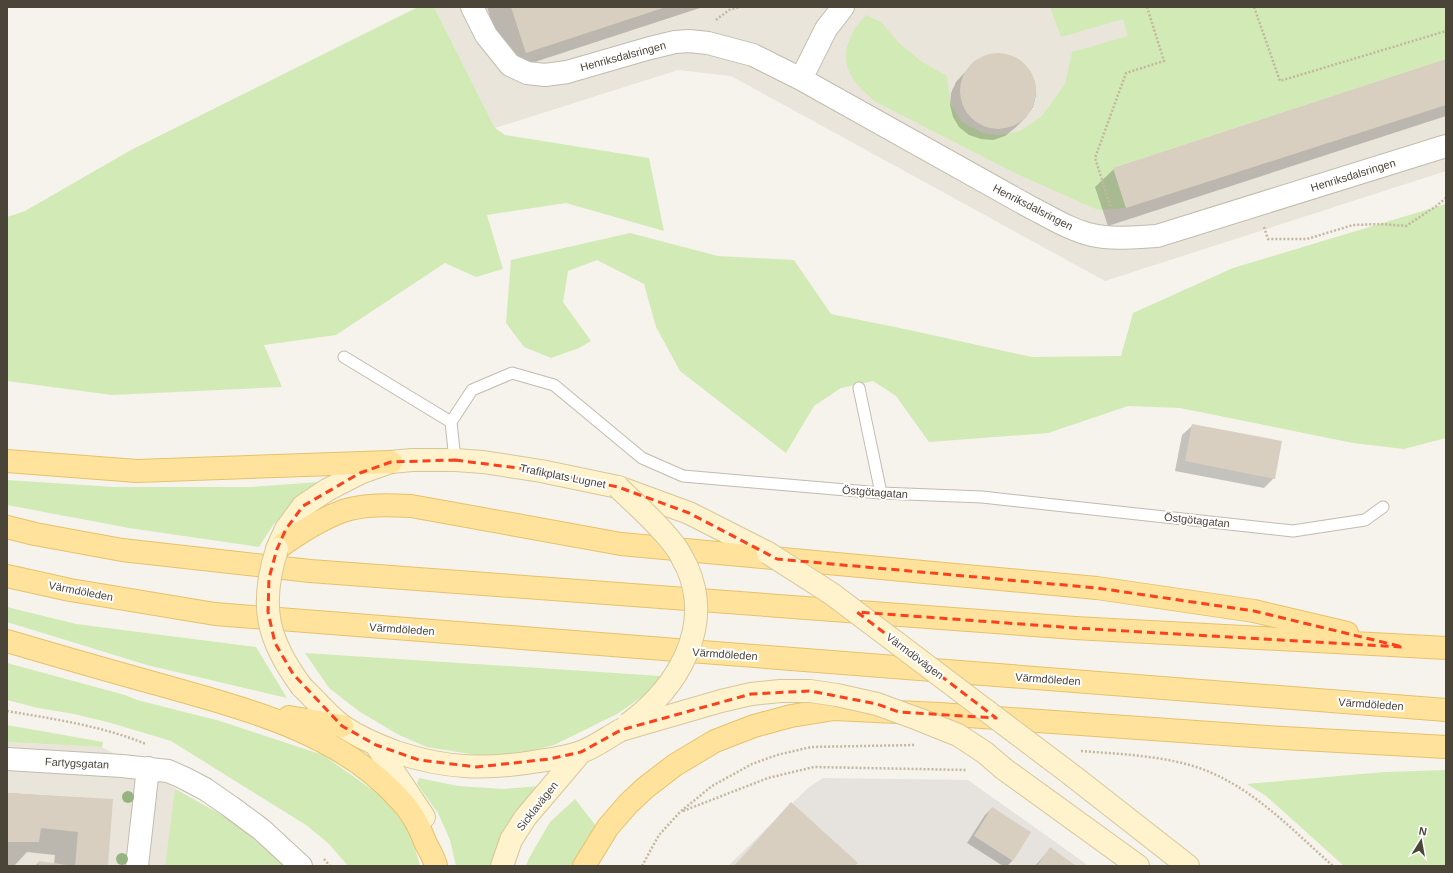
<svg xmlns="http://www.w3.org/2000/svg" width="1453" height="873" font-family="Helvetica,sans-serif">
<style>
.residential{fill:#eae5da}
.industrial{fill:#e6e2dd}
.green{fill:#d2eab5}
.shadow{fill:#0003}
.building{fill:#d8cfc1}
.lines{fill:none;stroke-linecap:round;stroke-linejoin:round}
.lane-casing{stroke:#c2bbae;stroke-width:13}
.street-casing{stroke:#c2bbae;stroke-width:24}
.secondary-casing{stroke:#d6c79b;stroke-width:24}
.primary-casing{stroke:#e6c16a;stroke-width:24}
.path{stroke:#c4b79f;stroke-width:2.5;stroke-dasharray:2 2;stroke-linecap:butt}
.lane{stroke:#fff;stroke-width:11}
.street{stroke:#fff;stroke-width:22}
.secondary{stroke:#fff3cd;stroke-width:22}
.primary{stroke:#ffe39c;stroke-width:22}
.secondary-bridge-casing{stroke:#d6c79b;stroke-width:24;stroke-linecap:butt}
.secondary-bridge{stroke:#fff3cd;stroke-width:22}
.tree{fill:#97b381}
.marked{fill:none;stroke:#fc3f1d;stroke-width:3;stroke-dasharray:8 5;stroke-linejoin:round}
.labels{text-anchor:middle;stroke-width:4;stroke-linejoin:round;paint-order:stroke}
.street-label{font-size:11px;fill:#4b4439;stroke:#fff}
</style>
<rect width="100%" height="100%" fill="#f6f3ec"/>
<path class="residential" d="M434 7H1446V171L1105 281 731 76 678 70 495 128Z
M7 742 102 747 234 822 285 866H7Z"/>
<path class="industrial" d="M823 778 968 780 1089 866H728L808 788Z"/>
<path class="green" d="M418 7H434L495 128 505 135 649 158 664 231 566 203 487 215 503 269 476 277 445 263 336 335 264 345 282 387 112 395 7 381V217L25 211 131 150Z
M1050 7H1446V59L1113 168 1126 208 1098 210 1015 173 876 102C852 82 836 64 853 32 856 26 862 20 866 15L881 22 899 43 922 62 947 76 951 105 962 122 983 133 999 135 1020 131 1042 116 1065 84 1072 52 1128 36 1123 19 1061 37Z
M1446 204V438L1404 449 1353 443 1180 408 1128 406 1048 433 929 442 896 396 873 381 841 388 814 406 786 453 680 371 656 327 644 284 597 260 568 271 563 302 591 341 579 348 551 358 524 347 506 323 511 260 630 233 718 256 794 260 831 314 914 331 1032 357 1121 356 1133 313 1233 268Z
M7 480 114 487H252L319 482 288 508 273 525 259 547 129 528 7 505Z
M7 607 76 624 256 647 287 698 147 665 7 622Z
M305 653 661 676 643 696 617 714 554 745 518 754 482 756 427 747 399 735 360 712 329 688Z
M7 663 125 695 137 700 220 721 323 755 384 798 410 832 420 866H348L329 844 306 825 171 741 111 723 74 714 38 708 7 700Z
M7 725 103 742 102 747 7 742Z
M1446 770V866H1344L1266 796 1247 784 1385 772Z
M419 778 458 786 503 789 540 786 514 813 490 866H456L450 840 438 813 417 784Z
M175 789 234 822 285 866H165Z
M575 799 596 826 573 866H526L529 858 550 822Z"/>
<path class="shadow" d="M487 7H703L507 71Z
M999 54 1011 56 1022 62 1030 71 1035 82 1036 95 1033 107 1026 117 1015 128 1005 136 993 140 981 139 969 135 959 127 953 117 950 105 951 93 956 82 975 61 986 56Z
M1446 60V116L1108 226 1095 187 1114 169Z
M1193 425 1274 478 1264 488 1175 471 1182 435Z
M7 793 112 800 107 866H35L39 862 54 864 55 855 27 852 15 865H7Z
M992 808 1030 833 1012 861 1007 866H1003L967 843 985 815Z
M1050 849 1074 866H1035Z"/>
<path class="building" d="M511 7H666L526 53Z
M960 91a38 38 0 1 1 76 0a38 38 0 1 1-76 0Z
M1446 59V105L1126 208 1113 168Z
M1192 424 1282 441 1275 479 1185 461Z
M7 793 113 799 108 866H75L78 832 41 828 39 842H7Z
M791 802 858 863 855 866H734Z
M992 807 1031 832 1013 861 974 836Z
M1050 847 1076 866H1037Z
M39 861 67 865V866H38Z"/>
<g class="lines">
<g class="lane-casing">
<path id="lane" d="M344 357 451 422
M859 388 881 493
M455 460 451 422 472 390 512 373 554 385 642 458 683 476 881 493 982 497 1293 531 1365 520 1383 507"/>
</g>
<g class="street-casing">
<path id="street" d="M472 7 486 35 510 65 527 73 545 75 567 72 650 48 675 42 689 41 708 43 753 55 801 79 1030 207C1050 217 1070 230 1092 235 1114 240 1136 237 1157 236L1446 146
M801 79 826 29 843 7
M7 759 122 766 168 771 184 778 205 789 231 807 262 830 301 866
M137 866 148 768"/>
</g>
<g class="secondary-casing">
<path id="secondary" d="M277 549 286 529 303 506 327 490 360 473 391 462 412 460H455L483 462 541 471 618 487 689 513 768 553
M302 687C315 699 330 718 344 727 360 738 377 745 396 752 446 769 488 770 539 761 553 759 568 757 581 752 595 747 608 737 621 730
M376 745 424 817
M1004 769 1138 866
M1073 776 1188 866
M502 866 511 840 525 818 581 752"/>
</g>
<g class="primary-casing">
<path id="primary" d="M7 461 137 471 391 462
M7 527 35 534 122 550 310 571 1075 628 1446 648
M277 549C297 534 319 520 343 511 365 504 388 505 411 506L621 544 1097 588 1254 611 1347 633
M7 576 70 590 215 614 1446 710
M7 641C58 656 110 671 161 685 245 709 340 732 400 800 412 812 420 828 426 844 430 851 434 858 436 866
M289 717 342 726
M584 866 608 827 628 804 645 788 675 765 715 741 754 726 791 716 834 709 939 714 1267 737 1446 747"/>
</g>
<path class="path" d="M1254 7 1280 81 1446 31
M716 20 729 10 740 7
M1113 214 1095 158 1126 73 1164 61 1147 7
M1264 227 1268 239H1307L1353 225 1381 224 1406 226 1435 207 1446 198
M7 711C54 719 102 726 146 744
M1081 751C1118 754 1156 755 1193 766 1249 783 1290 828 1333 866
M683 811 768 778 814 767 966 770
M324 859 330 866
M642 866 659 835 680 812 712 786 752 764 777 755 811 747 916 745"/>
<use href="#lane" class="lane"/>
<use href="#street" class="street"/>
<use href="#secondary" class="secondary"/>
<use href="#primary" class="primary"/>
<g class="secondary-bridge-casing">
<path id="secondary-bridge" d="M618 487C637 506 659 524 675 546 680 552 683 560 687 567 714 628 677 688 628 724
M277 549C259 606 267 640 302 687
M768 553 832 594 1073 776
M621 730 721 701 751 694 780 691H810L837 695 877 704 918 719 958 735 984 752 1004 769"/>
</g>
<use href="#secondary-bridge" class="secondary-bridge"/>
</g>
<g class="tree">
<circle cx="128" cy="797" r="6"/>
<circle cx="122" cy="859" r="6"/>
</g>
<path class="marked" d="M455 460 541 471 618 487 689 513 777 559 1097 588 1254 611 1403 647 1075 628 857 612 996 718 899 712 877 704 810 691 751 694 621 730 581 752 549 759 477 767 419 760 376 745 342 726 293 674 275 643 268 612 269 578 277 549 286 529 303 506 360 473 391 462Z"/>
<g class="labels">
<g class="street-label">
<text transform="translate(623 56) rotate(-15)" y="4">Henriksdalsringen</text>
<text transform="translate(1353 175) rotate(-17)" y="4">Henriksdalsringen</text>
<text transform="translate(1033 207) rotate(27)" y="4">Henriksdalsringen</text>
<text transform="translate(563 476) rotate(11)" y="4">Trafikplats Lugnet</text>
<text transform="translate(875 492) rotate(4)" y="4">Östgötagatan</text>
<text transform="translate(1197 520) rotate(6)" y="4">Östgötagatan</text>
<text transform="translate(81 591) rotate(11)" y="4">Värmdöleden</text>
<text transform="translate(402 629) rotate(4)" y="4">Värmdöleden</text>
<text transform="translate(725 654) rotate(4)" y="4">Värmdöleden</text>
<text transform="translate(915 656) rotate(37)" y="4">Värmdövägen</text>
<text transform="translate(1048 679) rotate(4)" y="4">Värmdöleden</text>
<text transform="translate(1371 704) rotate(4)" y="4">Värmdöleden</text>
<text transform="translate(77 763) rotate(3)" y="4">Fartygsgatan</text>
<text transform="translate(537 806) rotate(-52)" y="4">Sicklavägen</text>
</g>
</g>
<rect width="1453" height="873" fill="none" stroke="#4b4439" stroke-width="16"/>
<g transform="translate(1421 841) rotate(11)" stroke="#ffffff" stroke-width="3" paint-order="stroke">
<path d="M0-3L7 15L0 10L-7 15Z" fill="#4b4439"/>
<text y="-6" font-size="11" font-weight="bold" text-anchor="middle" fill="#4b4439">N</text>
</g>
</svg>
